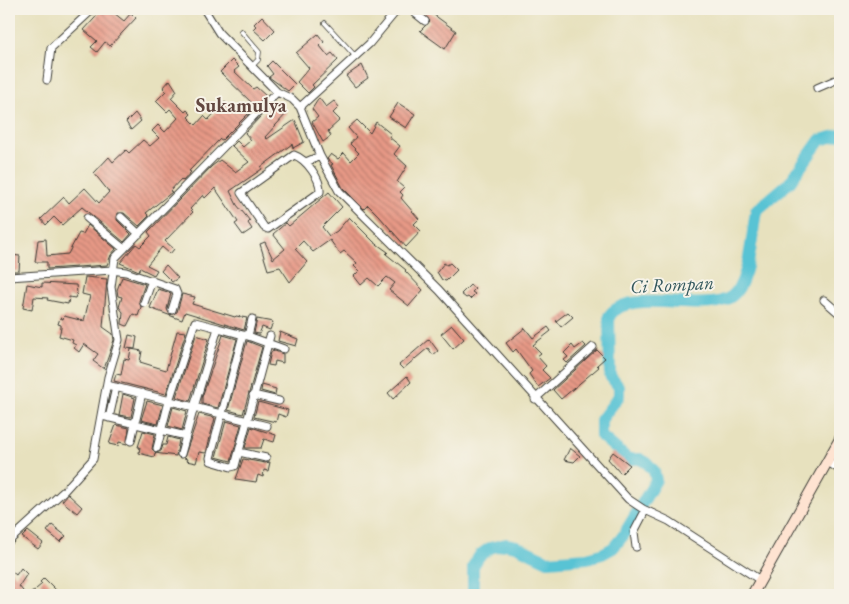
<svg xmlns="http://www.w3.org/2000/svg" width="849" height="604" font-family="'EB Garamond',serif">
<style>
.lines{fill:none;stroke-linecap:round;stroke-linejoin:round}
.river{stroke:#59c3d4;stroke-width:12}
.building{fill:url(#building-back-hatch)}
.lane-casing{stroke:#3a3a34;stroke-width:5.5}
.street-casing{stroke:#3a3a34;stroke-width:9}
.secondary-casing{stroke:#3a3a34;stroke-width:12}
.lane{stroke:#fff;stroke-width:4}
.street{stroke:#fff;stroke-width:7}
.secondary{stroke:#fee3d1;stroke-width:10}
.labels{text-anchor:middle;stroke-width:4;stroke-linejoin:round;paint-order:stroke}
.water-label{font-size:19px;font-style:italic;fill:#31565c;stroke:#f7f3e8}
.quarter-label{font-size:20px;font-weight:bold;fill:#634841;stroke:#f7f3e8}
</style>
<defs>
<pattern id="building-back-hatch" width="6" height="6" patternUnits="userSpaceOnUse" patternTransform="scale(1.25)"><rect width="6" height="6" fill="#e79986"/><path d="M-1 5l2 2M0 0l6 6M5-1l2 2" fill="none" stroke="#ba7c6d"/></pattern>
</defs>
<rect width="100%" height="100%" fill="#f7f3e8"/>
<filter id="ink" filterUnits="userSpaceOnUse"><feTurbulence type="fractalNoise" baseFrequency=".02" numOctaves="2"/><feDisplacementMap in="SourceGraphic" scale="10" xChannelSelector="R" yChannelSelector="G"/><feConvolveMatrix kernelMatrix="1 2 1 2 8 2 1 2 1" color-interpolation-filters="sRGB"/></filter>
<filter id="wash" filterUnits="userSpaceOnUse"><feTurbulence type="fractalNoise" baseFrequency=".0096" numOctaves="4" result="noise"/><feDisplacementMap in="SourceGraphic" scale="20" xChannelSelector="R" yChannelSelector="G"/><feGaussianBlur stdDeviation="1.12" result="paint"/><feColorMatrix in="noise" values="0 0 0 0 0 0 0 0 0 0 0 0 0 0 0 0 0 1.4 0 .05"/><feComposite in="paint" operator="in"/></filter>
<g filter="url(#wash)">
<rect width="100%" height="100%" fill="#e7e1be"/>
<g class="lines">
<path class="river" d="M473 595V566L480 555 490 548 506 544 516 546 548 561 587 558 602 554 613 548 623 536 656 480 654 471 647 463 640 459H628L601 436V420L619 396V387L610 376 609 316C631 284 715 320 736 292 750 274 752 234 756 211L790 182 820 140 840 135"/>
</g>
<g id="blocks">
<path class="building" d="M103 9H109L124 21 131 13 136 18 110 46 105 42 97 52 91 47 97 41 84 30Z
M418 9H426L456 31 445 49 420 31 430 21Z
M262 16 275 30 265 40 253 29 256 26 254 24Z
M318 34 324 42 320 46 328 56 332 53 338 60 312 85 314 87 308 93 297 82 309 68 296 53Z
M232 60 239 67 234 71 253 89 256 87 266 96 222 140 220 139 189 171 191 172 183 181 181 179 170 191 172 192 146 213 149 216 139 226 124 213H118L117 220 131 234 124 242 82 207 62 225 54 217 46 225 41 219 64 197 69 203 85 188 99 203 109 192 94 173 109 157 113 162 126 150 129 153 143 140 150 146 159 138 152 131 158 125 165 132 178 118 170 109 167 112 156 101 166 91 163 88 170 80 177 91 171 98 185 112 187 110 191 114 188 117 196 125 204 116 208 120 225 102 234 112 240 107 245 112 253 104 220 72Z
M272 61 295 84 288 91 269 77 273 74 267 66Z
M362 65 368 78 355 87 346 76Z
M319 98 326 107 334 101 339 107 333 113 340 120 328 131 331 136 323 142 312 122 318 117 312 109Z
M274 102 287 113 265 137 267 139 295 120 304 142 293 148 292 144 261 167 262 169 230 191 237 205 250 221 248 223 252 229 243 235 235 224 238 222 215 188 205 198 203 195 190 209 193 212 165 241 174 249 170 254 162 247 147 265 157 270 154 275 140 268 139 271 120 263 136 244 140 247 151 236 148 232 212 166 220 160 235 172 249 162 232 146 237 141 243 147 251 140 245 133Z
M398 103 415 114 406 128 389 117Z
M135 113 141 121 131 130 126 122Z
M357 120 370 133 376 122 391 134 389 137 400 146 394 154 407 166 397 182 404 188 400 192 403 195 401 198 419 219 414 224 421 231 406 247 379 216 368 205 364 209 343 188 331 165 333 164 327 159 331 154 338 159 344 153 351 161 359 153 350 144 356 137 348 128Z
M329 192 342 207 322 227 329 236 337 231 349 217 374 242 388 252 386 254 406 270 405 271 423 290 409 306 389 290 395 283 387 277 378 286 369 278 361 285 354 276 359 271 354 266 357 263 344 251 340 254 330 240 313 252 303 241 295 249 307 262 290 282 280 267 268 270 260 244 265 242 273 259 285 249 273 234 286 223 289 226Z
M88 225 116 249 111 255 107 265 47 269V262H35L38 240 46 239 47 256 68 254 79 233 83 234Z
M10 255 20 256 19 271H9Z
M444 263 447 265 450 263 457 270 446 281 442 280 437 272Z
M166 265 178 278 172 282 161 271Z
M85 277 107 279 103 327 113 334 114 340 104 369 93 361 98 354 84 344 79 352 74 348 76 345 72 343 73 340 59 336 61 328V325L58 324 60 318 63 319 64 316 84 321 90 296 82 294Z
M122 277 145 284 139 301 141 307 138 316 133 314 127 326 122 324 123 312 119 307 122 297 118 296 117 290Z
M42 283 76 285 77 293 75 298 69 297 68 304 47 300 48 298 34 297 32 310 23 308 27 284 42 287Z
M470 285 475 289 472 292 475 294 470 299 468 297 466 298 461 294Z
M158 289 171 293 167 309 170 315 177 312 182 294 195 297 192 304 235 317 236 316 247 318 244 330 185 312 182 320 150 308Z
M568 312 573 317 561 327 556 321Z
M257 319 273 322 270 330 262 327 259 334 254 333Z
M452 325 464 339 453 349 441 334Z
M548 327 551 331 533 345 541 353 537 356 546 366 542 370 550 378 538 387 529 374 532 371 516 349 513 352 506 343 525 328 533 338Z
M177 331 186 332 166 394 114 381 116 374 121 375 124 359 129 360 131 349 142 351 140 362 166 370Z
M280 332 298 339 296 346 278 341Z
M129 335 137 337 135 349 126 348Z
M196 335 209 339 190 401 176 397Z
M223 335 237 339 218 408 202 404V397Z
M429 339 438 351 433 355 428 348 403 369 399 365Z
M247 341 262 347 243 414 228 410Z
M583 343 586 346 567 363 564 360 568 357 564 353 572 345 575 349Z
M597 350 605 358 597 365 599 367 561 399 553 390Z
M275 351 283 354V363L275 361 274 366 268 365 271 352Z
M407 376 411 382 393 399 388 393Z
M262 385 276 389 275 395 261 391Z
M123 394 135 398 131 417 119 415Z
M147 401 163 405 158 424 141 420Z
M258 402 288 410 286 417 278 414 276 422 254 417Z
M173 407 187 411 182 430 168 426Z
M199 414 215 418 206 453 199 452 196 463 186 461 187 459 184 458Z
M226 421 241 425 231 461 216 457Z
M116 425 129 428 127 444 119 442 118 446 109 444Z
M251 427 276 435 274 442 264 439 261 448H245Z
M143 431 155 434 152 449 156 453 161 451 163 445H166L168 437 179 440 176 456 155 453 154 457 139 453 140 447H138Z
M570 448 580 456 574 462 564 460Z
M613 452 630 465 621 474 608 459Z
M243 459 265 463 270 462 268 471 264 470 263 477 258 475 256 482 236 479Z
M68 494 82 507 77 513 62 501Z
M52 525 66 536 60 542 47 531Z
M28 531 43 543 38 549 22 537Z
M21 568 27 574 19 586 26 595H9V569L16 575Z
M44 578 56 590 51 595H29L42 584 40 582Z"/>
</g>
</g>
<g filter="url(#ink)">
<use href="#blocks" fill-opacity="0" stroke="#3a3a34" stroke-width="1"/>
<g class="lines">
<g class="lane-casing">
<path id="lane" d="M325 23 356 57
M241 31 259 52 258 60 252 66"/>
</g>
<g class="street-casing">
<path id="street" d="M204 9 219 33 277 92
M410 9 425 21
M47 80 51 48 93 9
M817 88 840 78
M300 107 369 44 398 9
M294 155C306 159 321 179 320 192L268 229 264 227 241 193Z
M306 162 320 156
M121 217 139 234
M87 218 124 249
M9 277 112 270 126 272 175 289 177 294 172 310
M824 300 840 314
M144 303 152 280
M252 319 248 336 243 335 210 458 211 461 231 467 235 466 270 336
M218 328 243 335
M248 336 284 349
M253 395 279 401
M535 399 593 347
M102 416 186 436 194 407 107 385
M109 418 116 387
M131 441 142 393
M157 448 169 401 195 322 218 328 194 407 267 426
M239 452 266 458
M181 454 186 436
M827 461 840 470
M9 541 64 491 93 459 108 377 119 340 111 287 115 258 277 92 292 99 300 107 320 156 339 191 439 290 628 499 643 509 669 521 760 580
M636 547 634 532 645 511"/>
</g>
<g class="secondary-casing">
<path id="secondary" d="M752 595 840 439"/>
</g>
<use href="#lane" class="lane"/>
<use href="#street" class="street"/>
<use href="#secondary" class="secondary"/>
</g>
</g>
<g class="labels">
<g class="water-label">
<text transform="translate(672 284) rotate(-3)" y="7">Ci Rompan</text>
</g>
<g class="quarter-label">
<text x="241" y="112">Sukamulya</text>
</g>
</g>
<rect width="849" height="604" fill="none" stroke="#f7f3e8" stroke-width="30"/>
</svg>
